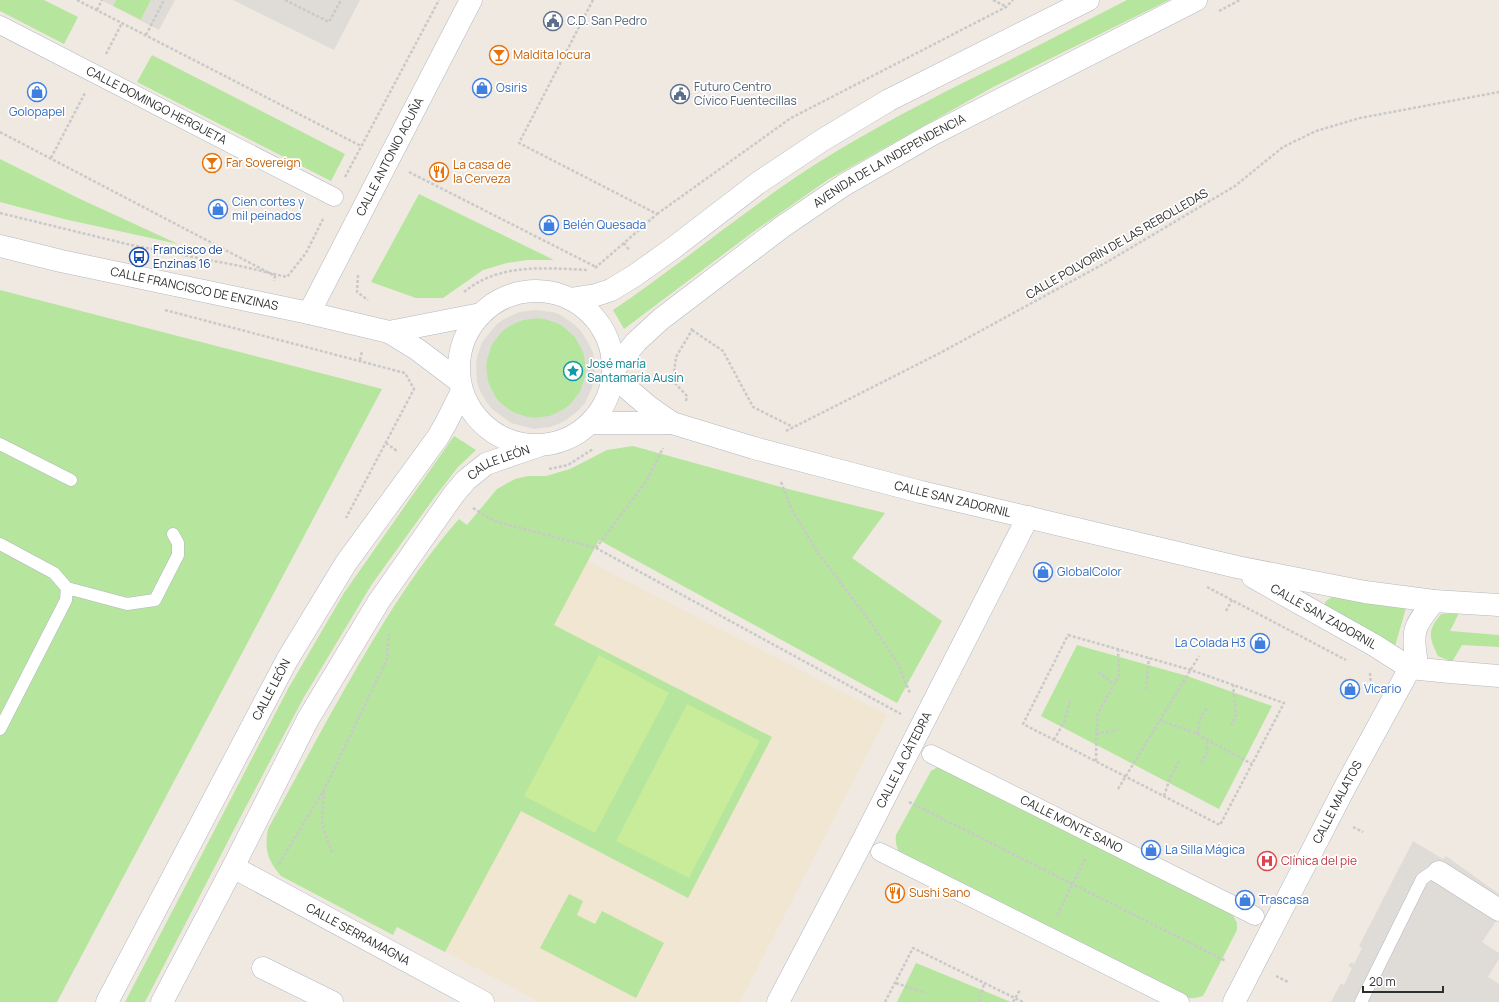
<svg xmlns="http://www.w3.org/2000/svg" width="1499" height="1002" font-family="Manrope,sans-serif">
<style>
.education{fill:#f0e6d1}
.green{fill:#b6e59e}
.pitch{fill:#c9ec9a}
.plaza{fill:#dfdcd8;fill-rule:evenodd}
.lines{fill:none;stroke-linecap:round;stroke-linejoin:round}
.service-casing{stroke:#b4b7c1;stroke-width:13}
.pedestrian-casing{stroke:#b4b7c1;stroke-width:19}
.minor-casing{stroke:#b4b7c1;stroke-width:23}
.secondary-casing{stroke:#b4b7c1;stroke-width:23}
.path{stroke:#c9c9c9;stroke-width:2.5;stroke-dasharray:3 2;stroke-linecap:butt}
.service{stroke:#fff;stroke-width:12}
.pedestrian{stroke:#fff;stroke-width:18}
.minor{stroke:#fff;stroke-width:22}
.secondary{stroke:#fff;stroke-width:22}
.labels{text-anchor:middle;stroke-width:3.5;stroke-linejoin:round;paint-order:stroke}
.service-label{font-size:12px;fill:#4e5e75;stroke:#fff;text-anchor:start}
.food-label{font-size:12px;fill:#c56008;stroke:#fff;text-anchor:start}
.shop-label{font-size:12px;fill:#366cbe;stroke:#fff;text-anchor:start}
.street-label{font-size:12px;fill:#2e2e2e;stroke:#fff}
.transit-label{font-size:12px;fill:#164399;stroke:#fff;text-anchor:start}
.culture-label{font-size:12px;fill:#0d838f;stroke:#fff;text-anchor:start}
.health-label{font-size:12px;fill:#be3a42;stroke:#fff;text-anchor:start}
</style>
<rect width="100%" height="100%" fill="#efe9e1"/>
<path class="education" d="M588 561 887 715 740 1002H540L397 926Z"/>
<path class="green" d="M0 0H44L78 17 64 44 0 11Z
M116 0H151L141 20 113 6Z
M1127 0H1169L995 86 829 179 753 232 624 329 613 310C683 263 748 207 819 162 873 128 930 99 987 71 1034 48 1080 24 1127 0Z
M152 55 345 154 331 181 137 82Z
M0 159 78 198 178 244 64 219 0 202Z
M419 194 554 260H527L507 263 483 270 443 298H416L371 282Z
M0 290 382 389 57 1002H0Z
M486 368a50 50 0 1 1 100 0a50 50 0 1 1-100 0Z
M454 436 476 450 458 467 434 498 372 584 304 697 241 816 145 1002H125L288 689 344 593Z
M633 446 792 490 885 513 852 558 942 621 897 703 599 540 554 625 772 737 688 898 521 811 445 952 397 927 393 935 281 876C268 861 264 849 268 829 298 774 327 719 359 664 388 614 420 563 459 519L467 525 497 489 515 479 528 476H546L570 469 607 450Z
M1333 596 1406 608 1395 646 1325 611V602Z
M1459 613 1450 631 1499 635V647L1462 645 1452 662 1438 656C1429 637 1427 631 1441 614Z
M1077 645 1187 676 1272 706 1219 809 1041 716Z
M938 767 1230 910 1237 923V930L1203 996 1195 998H1189L901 856C897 849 895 843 896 835L931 771Z
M569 894 583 901 577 915 595 924 602 911 664 943 636 998 540 948Z
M916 963 1011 1002H897Z"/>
<path class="pitch" d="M599 655 669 693 595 833 524 796Z
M687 704 760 741 689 878 616 841Z"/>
<path class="plaza" d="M101 0H116L113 6 141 20 151 0H175L159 30Z
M233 0H360L334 50Z
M535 310 553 312 561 315 575 325 581 331 590 346 593 353 595 371 592 388 585 403 579 410 566 420 558 424 550 427 534 429 511 423 492 409 487 403 479 389 477 381 476 365 477 357 482 342 497 324 504 319 519 312ZM541 318 560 324 575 337 584 354 586 373 580 392 568 407 550 416 531 418 512 412 497 400 488 382 486 363 492 344 504 329 522 320Z
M1413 841 1443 859 1446 856 1499 894V917L1482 942 1499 953V959L1488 977 1499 984V1002H1331L1341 983 1344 985 1352 968 1348 966 1351 962 1354 964 1362 948 1359 946Z"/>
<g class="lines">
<g class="service-casing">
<path id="service" d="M0 444 71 480
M0 544 54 573 67 588 66 600 0 729
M67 588 127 604 155 600 178 555V543L173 534
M1361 1002 1422 879 1432 872H1439"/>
</g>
<g class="pedestrian-casing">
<g id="pedestrian">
<path id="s1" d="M0 25 334 197"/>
<path id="s2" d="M931 754 1255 916"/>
<path d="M880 852 1180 1002"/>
</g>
</g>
<g class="minor-casing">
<g id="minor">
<path id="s3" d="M0 246 61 261 309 313 389 332 418 350 459 381"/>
<path id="s4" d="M309 313 471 0"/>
<path d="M389 332 481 314"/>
<path id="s5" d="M614 377 649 407 672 423 754 448 921 492 1237 567 1365 592 1434 601 1499 605"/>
<path d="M591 423H672"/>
<path id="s6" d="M1253 577 1374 645 1410 668 1450 672 1499 676"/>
<path id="s7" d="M233 867 483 1002"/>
<path d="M1439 872 1499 910"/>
<path d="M263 968 332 1002"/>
<path id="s8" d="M778 1002 862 842 1028 517"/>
<path id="s9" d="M1234 1002 1345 787 1416 657C1411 627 1417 624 1434 601"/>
</g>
</g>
<g class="secondary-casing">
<g id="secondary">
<circle cx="536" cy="368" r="77"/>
<path d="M570 299 596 295 611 290 634 276 672 249 758 183 821 141 889 100 1088 0"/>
<path id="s10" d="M614 369 636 342 661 319 782 227 844 185 931 135 1196 0"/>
<path id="s11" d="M107 1002 287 660 346 563 438 437 446 423 461 393"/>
<path id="s12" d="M162 1002 233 867 308 719 379 601 454 494 466 480 486 464 538 446"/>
</g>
</g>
<path class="path" d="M77 0 361 146
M285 0 329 22 341 0
M593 0 519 143 657 214 624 243 629 250
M993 0 1005 6
M97 10 102 0
M1219 11 1240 0
M146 35 164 0
M106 54 122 23
M0 132 275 276 274 281
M51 158 85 93
M409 172 596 267
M345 177 439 0
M0 213 131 245 240 266 287 277 306 253 324 217
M657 214 791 118 1006 7 1013 0
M595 268 624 243
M358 275 357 292 368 300
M464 292C499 263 544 268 587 270
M165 310 405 373 414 389 346 518
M692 330 723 351 753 407 793 427
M360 360 362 351
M686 401 687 396 673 381 676 357 692 330 691 328
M786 431 940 353 1107 262 1235 186 1283 147 1316 131 1360 118 1499 92
M386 443 397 451
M549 469 568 465 593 449
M781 482 792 510 818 553 866 616 897 662 910 693
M473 508 494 521 596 548 901 714
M596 548 647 480 663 448
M1207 587 1346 660
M1226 611 1232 600
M1068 635 1191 670 1284 703 1220 825 1023 724Z
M1098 672 1114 684
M1370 673 1371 685
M1146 689 1149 658
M1160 720 1197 734 1252 764
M1231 726 1236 715 1233 685
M1096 734 1117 730
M1197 734 1201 716 1208 707
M1054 740 1064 722 1070 701
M1096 761 1097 715 1119 676 1118 649
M1201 763 1207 753V740
M1118 789 1199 656
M324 791 322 824 332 853
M1164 796 1170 778 1180 760
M909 802 1226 961
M1353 827 1363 832
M279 864 324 790 387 659 389 634
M1057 915 1086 857
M1276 976 1288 982
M896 983 925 993
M885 1002 913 948 1023 1002
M979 1002 984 984
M1013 1002 1020 990"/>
<use href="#service" class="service"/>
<use href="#pedestrian" class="pedestrian"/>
<use href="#minor" class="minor"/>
<use href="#secondary" class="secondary"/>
</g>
<defs>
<g id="civic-ring" transform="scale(1)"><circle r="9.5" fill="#fff" stroke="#5c6f8a" stroke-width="1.5"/><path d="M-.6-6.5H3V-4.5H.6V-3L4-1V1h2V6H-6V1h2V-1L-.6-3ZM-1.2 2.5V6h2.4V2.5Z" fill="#5c6f8a"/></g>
<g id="bar-ring" transform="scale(1)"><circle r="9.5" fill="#fff" stroke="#e8710a" stroke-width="1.5"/><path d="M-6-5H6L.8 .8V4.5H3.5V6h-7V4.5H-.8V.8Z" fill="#e8710a"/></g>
<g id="shop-ring" transform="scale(1)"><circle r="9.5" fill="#fff" stroke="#3f7fe0" stroke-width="1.5"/><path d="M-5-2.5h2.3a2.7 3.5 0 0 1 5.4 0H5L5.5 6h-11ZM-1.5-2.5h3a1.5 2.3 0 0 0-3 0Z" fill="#3f7fe0"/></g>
<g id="restaurant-ring" transform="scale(1)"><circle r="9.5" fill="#fff" stroke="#e8710a" stroke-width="1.5"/><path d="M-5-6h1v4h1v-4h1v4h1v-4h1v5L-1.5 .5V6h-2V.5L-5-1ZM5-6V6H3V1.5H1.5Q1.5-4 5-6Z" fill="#e8710a"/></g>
<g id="bus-ring" transform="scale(1)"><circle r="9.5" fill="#fff" stroke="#1a4fb4" stroke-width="1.5"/><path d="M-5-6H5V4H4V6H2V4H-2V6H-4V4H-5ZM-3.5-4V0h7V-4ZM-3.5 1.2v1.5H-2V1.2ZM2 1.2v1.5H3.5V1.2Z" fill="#1a4fb4"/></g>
<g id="sight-ring" transform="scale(1)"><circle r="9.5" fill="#fff" stroke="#0f9aa8" stroke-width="1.5"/><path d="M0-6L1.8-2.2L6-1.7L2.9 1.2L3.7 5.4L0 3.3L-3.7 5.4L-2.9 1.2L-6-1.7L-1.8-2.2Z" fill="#0f9aa8"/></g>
<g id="hospital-ring" transform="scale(1)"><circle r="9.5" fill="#fff" stroke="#e0444e" stroke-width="1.5"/><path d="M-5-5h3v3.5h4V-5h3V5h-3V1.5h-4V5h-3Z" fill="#e0444e"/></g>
</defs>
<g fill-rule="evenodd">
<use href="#civic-ring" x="553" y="21"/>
<use href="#bar-ring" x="499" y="55"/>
<use href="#shop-ring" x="482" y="88"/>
<use href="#shop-ring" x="37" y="92"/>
<use href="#civic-ring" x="680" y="94"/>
<use href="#bar-ring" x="212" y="163"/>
<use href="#restaurant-ring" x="439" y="172"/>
<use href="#shop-ring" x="218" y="209"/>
<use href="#shop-ring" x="549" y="225"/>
<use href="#bus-ring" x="139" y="257"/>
<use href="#sight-ring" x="573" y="371"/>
<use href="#shop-ring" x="1043" y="572"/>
<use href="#shop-ring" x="1260" y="643"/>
<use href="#shop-ring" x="1350" y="689"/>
<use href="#shop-ring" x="1151" y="850"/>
<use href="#hospital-ring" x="1267" y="861"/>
<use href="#restaurant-ring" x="895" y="893"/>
<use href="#shop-ring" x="1245" y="900"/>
</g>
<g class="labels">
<g class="service-label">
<text x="567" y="25">C.D. San Pedro</text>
<text x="694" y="91">Futuro Centro<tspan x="694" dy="14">Cívico Fuentecillas</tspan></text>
</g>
<g class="food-label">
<text x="513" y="59">Maldita locura</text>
<text x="226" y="167">Far Sovereign</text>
<text x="453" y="169">La casa de<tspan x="453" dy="14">la Cerveza</tspan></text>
<text x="909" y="897">Sushi Sano</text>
</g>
<g class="shop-label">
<text x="496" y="92">Osiris</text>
<text x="37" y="116" text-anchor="middle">Golopapel</text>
<text x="232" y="206">Cien cortes y<tspan x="232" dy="14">mil peinados</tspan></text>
<text x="563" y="229">Belén Quesada</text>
<text x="1057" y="576">GlobalColor</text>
<text x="1246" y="647" text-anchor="end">La Colada H3</text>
<text x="1364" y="693">Vicario</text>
<text x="1165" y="854">La Silla Mágica</text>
<text x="1259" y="904">Trascasa</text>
</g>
<g class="street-label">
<text dy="4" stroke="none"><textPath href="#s1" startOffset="176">CALLE DOMINGO HERGUETA</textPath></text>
<text dy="4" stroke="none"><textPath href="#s4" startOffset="176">CALLE ANTONIO ACUÑA</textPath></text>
<text dy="4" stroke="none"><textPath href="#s10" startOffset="347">AVENIDA DE LA INDEPENDENCIA</textPath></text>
<text transform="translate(1117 244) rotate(-30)" y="4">CALLE POLVORÍN DE LAS REBOLLEDAS</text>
<text dy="4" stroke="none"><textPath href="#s3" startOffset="199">CALLE FRANCISCO DE ENZINAS</textPath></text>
<text dy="4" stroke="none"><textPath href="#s12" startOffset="643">CALLE LEÓN</textPath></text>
<text dy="4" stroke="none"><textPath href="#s5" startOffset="365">CALLE SAN ZADORNIL</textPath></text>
<text dy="4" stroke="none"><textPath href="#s6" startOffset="81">CALLE SAN ZADORNIL</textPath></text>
<text dy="4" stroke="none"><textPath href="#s11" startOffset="353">CALLE LEÓN</textPath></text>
<text dy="4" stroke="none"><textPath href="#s8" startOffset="273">CALLE LA CÁTEDRA</textPath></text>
<text dy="4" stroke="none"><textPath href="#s9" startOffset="225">CALLE MALATOS</textPath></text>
<text dy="4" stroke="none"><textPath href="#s2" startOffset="157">CALLE MONTE SANO</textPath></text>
<text dy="4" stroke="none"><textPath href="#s7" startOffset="142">CALLE SERRAMAGNA</textPath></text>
</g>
<g class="transit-label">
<text x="153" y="254">Francisco de<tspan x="153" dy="14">Enzinas 16</tspan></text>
</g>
<g class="culture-label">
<text x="587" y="368">José maría<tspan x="587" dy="14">Santamaría Ausín</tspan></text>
</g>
<g class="health-label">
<text x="1281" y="865">Clínica del pie</text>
</g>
</g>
<path d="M1363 986v6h80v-6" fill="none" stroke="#2e2e2e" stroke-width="2"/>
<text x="1369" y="986" font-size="12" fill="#2e2e2e" stroke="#ffffff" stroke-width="3" paint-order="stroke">20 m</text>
</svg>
